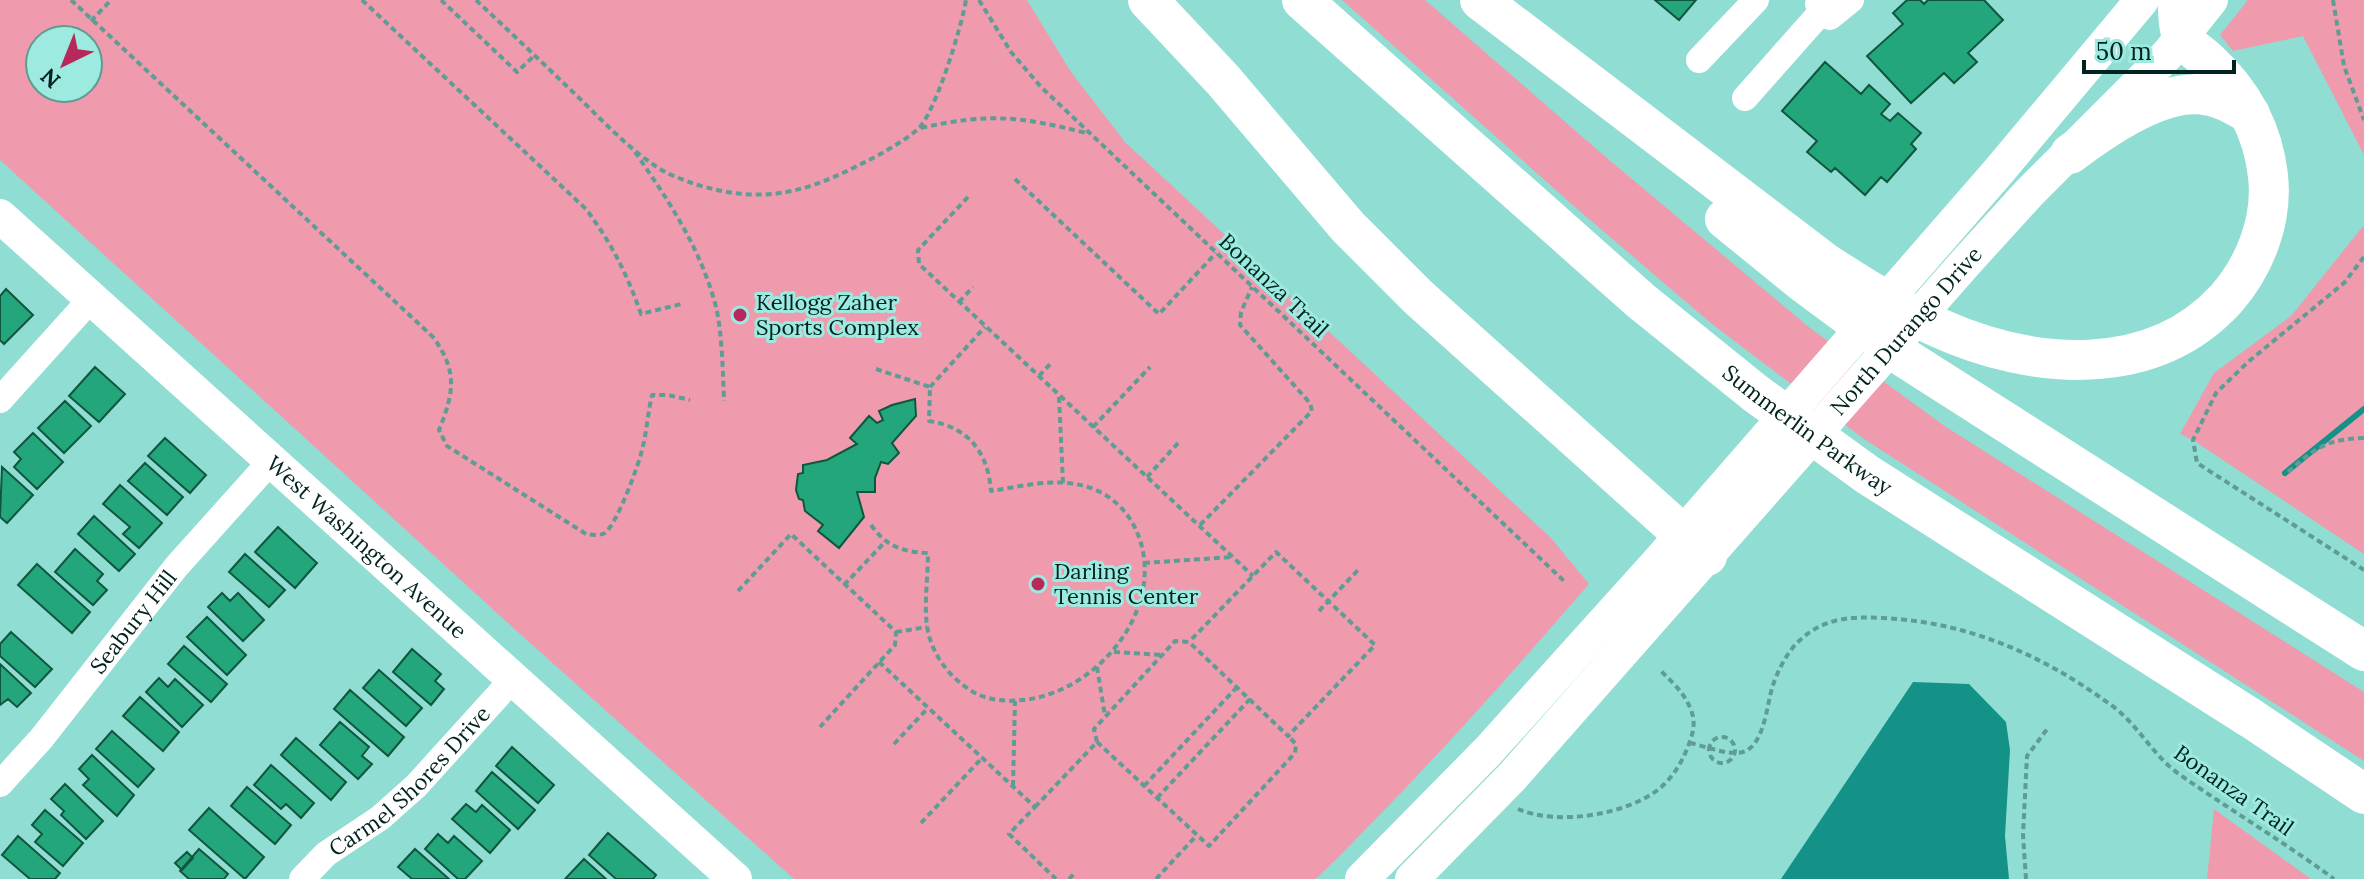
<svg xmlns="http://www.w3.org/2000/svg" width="2364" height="879" font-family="Lora,serif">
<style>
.green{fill:#f09aad;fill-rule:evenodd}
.water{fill:#149287}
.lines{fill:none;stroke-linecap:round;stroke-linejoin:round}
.stream{stroke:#149287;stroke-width:6}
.building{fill:#23a67b;stroke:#10563f;stroke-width:2}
.path{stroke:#5e9c94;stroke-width:4;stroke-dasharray:6 4;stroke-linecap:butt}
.minor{stroke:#fff;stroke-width:26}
.major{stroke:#fff;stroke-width:34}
.highway{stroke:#fff;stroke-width:40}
.poi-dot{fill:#b7295a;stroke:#9deae0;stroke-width:3}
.labels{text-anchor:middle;stroke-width:6;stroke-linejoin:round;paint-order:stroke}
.street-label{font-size:22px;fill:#01231f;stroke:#9deae0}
.poi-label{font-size:22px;fill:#01231f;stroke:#9deae0;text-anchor:start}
</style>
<rect width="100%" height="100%" fill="#90ddd3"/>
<path class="green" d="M0 0H1027L1071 72 1125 142 1551 538 1589 584C1501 686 1412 785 1316 879H794L509 624 0 160ZM40 40H88V88H40Z
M1342 0H1425L1601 153 1810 328 1946 427 2364 692V761L1864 439 1712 324 1575 207Z
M2248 0H2364V155L2303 36 2233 51 2220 35Z
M2364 225V554L2193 440 2180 434 2214 373 2291 316Z
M2214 809 2311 879H2207Z"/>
<path class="water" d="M1913 682 1969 684 2006 722 2010 750 2005 836 2009 879H1781Z"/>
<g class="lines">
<path class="stream" d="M2285 473 2364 409"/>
</g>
<path class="building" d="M1655 0H1696L1679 20Z
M1907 0H1920L1924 4 1928 0H1984L2003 20 1968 53 1977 62 1954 83 1944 73 1911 103 1867 56 1903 24 1893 13Z
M1825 62 1861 94 1869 85 1890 104 1881 114 1890 121 1898 113 1921 133 1911 144 1916 149 1887 182 1881 177 1865 195 1835 168 1831 172 1807 152 1817 141 1782 111Z
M6 289 33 315 4 344 0 340V296Z
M95 367 125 394 99 422 69 396Z
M915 399 916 416 892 443 899 453 888 464 881 462 875 478V492H857L864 517 839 548 818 531 823 525 805 511 803 500 799 499 796 490 798 474 803 473V465L827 460 857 444 850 438 869 416 877 423 883 420 879 411 892 405Z
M65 401 91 426 64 453 38 428Z
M33 433 63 462 37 489 14 467 21 459 14 452Z
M165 438 206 475 190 493 148 456Z
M145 463 183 497 167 515 128 481Z
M2 467 33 495 7 523 0 517Z
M120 485 162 523 139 548 123 534 130 527 103 504Z
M94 516 135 554 119 571 78 534Z
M278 527 317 563 295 588 255 552Z
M75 549 103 574 97 581 107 590 93 605 55 572Z
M245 554 285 590 269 607 229 572Z
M37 564 90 612 72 633 18 585Z
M222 593 230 601 238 593 264 620 243 641 208 607Z
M207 617 246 655 227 675 187 637Z
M11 632 52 669 35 687 0 656V644Z
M184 646 227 684 211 702 168 664Z
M412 649 441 674 435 681 444 689 431 705 393 672Z
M0 664 31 693 17 707 8 699 0 705Z
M379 670 422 708 406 726 363 688Z
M159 678 168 687 175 679 203 705 182 727 146 692Z
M350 690 404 737 388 756 334 709Z
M140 697 179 732 163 751 123 716Z
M340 722 369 747 362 756 372 764 358 779 320 745Z
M112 731 154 769 138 787 96 749Z
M296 738 346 782 331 800 281 755Z
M512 747 554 785 538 803 496 766Z
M92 755 134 795 117 816 83 785 89 779 79 769Z
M271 765 314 803 301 818 286 804 281 809 254 785Z
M492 772 535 810 518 829 476 791Z
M65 784 103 821 86 839 61 815 64 811 51 799Z
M247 787 291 825 275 844 231 806Z
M466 804 476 812 482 805 510 830 490 853 452 819Z
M209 808 264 857 245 879 189 830Z
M45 810 83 843 63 866 35 842 42 834 32 825Z
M608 833 656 875 653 879H616L589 855Z
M438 834 448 843 454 836 482 861 465 879H458L425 849Z
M18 836 60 873 55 879H30L2 855Z
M199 849 228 874 224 879H189L180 871Z
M415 849 449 879H412L398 867Z
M187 852 193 858 182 870 175 863Z
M584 859 606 879H565Z"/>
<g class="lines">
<path class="path" d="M71 0 433 337C458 371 454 393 439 430L447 446 586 534C592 535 599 536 605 533 617 524 640 462 643 446 647 429 648 412 652 395H668L690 400
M362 0 586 209C612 244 627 274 641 314L681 304
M441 0 517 72 535 55
M476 0C510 32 544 64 577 96 602 120 626 146 654 165 666 174 683 180 698 185 758 203 800 195 855 167 876 157 900 144 917 130 935 115 962 25 966 0
M979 0 1011 52 1041 87 1564 581
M2333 0 2344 66 2364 120
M91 21 111 0
M921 128C987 113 1020 116 1086 133
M635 152C669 201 701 249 716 307 722 331 723 375 724 401
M1015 179 1159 314 1216 253
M968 197 918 250 919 264 1253 576
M2364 257 2344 283 2248 362 2216 393 2193 440 2197 463 2364 570
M959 302 973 287
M1039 376 1052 362
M930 387 985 327
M1059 397 1063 483
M1093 427 1150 367
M2288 472C2315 448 2327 439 2364 438
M1147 477 1179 442
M871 525C886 546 902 552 928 553 928 576 924 603 927 626 931 654 950 679 975 693 994 703 1020 702 1040 697 1111 679 1171 594 1133 524 1121 502 1100 488 1075 484 1049 479 1017 487 991 491 988 453 969 427 929 421L930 387 873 368
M1200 525 1312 411 1310 403 1240 325 1241 312 1252 287
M1144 563 1232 557
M844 585 885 542
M738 591 791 534 896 632 895 645 820 727
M1319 611 1358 570
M896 632 927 627
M1114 652 1163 655
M879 662 1035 807 1009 834 1056 879
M1097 667 1105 716
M1709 750a13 13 0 1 1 26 0a13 13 0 1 1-26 0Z
M1097 742 1209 846 1295 753 1296 744 1288 736
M1690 743C1705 746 1728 756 1743 752 1764 746 1767 705 1772 688 1777 672 1787 652 1799 641 1823 618 1851 616 1883 618 1968 622 2043 655 2111 705 2138 724 2152 755 2179 774 2230 810 2284 842 2334 879
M894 744 928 708
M1013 786 1015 701
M1144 786 1237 687
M1157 798 1250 699
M1035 807 1097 742 1094 729 1175 641 1189 642 1288 736 1375 645 1276 552 1189 642
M1518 809C1557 826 1626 815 1659 789 1672 778 1681 764 1687 749 1692 737 1696 725 1692 713 1686 694 1673 683 1659 669
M921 823 982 758
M1069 879 1074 874
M1156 879 1197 835
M2026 879 2023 835 2027 756 2048 728"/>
<g class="minor">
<path d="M1818 4 1830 17 1851 0"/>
<path d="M1699 60 1756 0"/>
<path d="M1745 98 1823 10"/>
<path d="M0 400 91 299"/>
<path id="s1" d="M0 784 41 739 176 567 271 461"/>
<path id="s2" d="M302 879 326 854 380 818 416 786 513 679"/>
</g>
<g class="major">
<path id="s3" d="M0 216 735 879"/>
<path d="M1362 879 1488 751 1659 561 1998 172 2142 0"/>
<path id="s4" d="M1412 879 1512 777 1968 260 2029 193 2168 54 2211 0"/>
</g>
<g class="highway">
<path d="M1148 0 1223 80 1348 227 1418 297 1707 556"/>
<path id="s5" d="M1302 0 1641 301 1755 393 1868 475 2252 719 2364 794"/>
<path d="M1480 0 1824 262C1861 286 1899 310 1939 328 2032 370 2152 380 2226 299 2255 266 2273 220 2268 176 2263 130 2242 92 2208 61 2201 54 2186 45 2182 36 2178 26 2178 11 2178 0"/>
<path d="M2070 154C2103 129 2166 85 2210 96 2225 99 2238 107 2250 114"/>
<path d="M1725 219 1805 284 1905 358 2364 651"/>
</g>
</g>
<g class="poi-dot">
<circle cx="740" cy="315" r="8"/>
<circle cx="1038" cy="584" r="8"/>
</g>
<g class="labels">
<g class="street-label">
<text transform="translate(1274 285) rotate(43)" y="8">Bonanza Trail</text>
<text dy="8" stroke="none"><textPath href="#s4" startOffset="738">North Durango Drive</textPath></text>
<text dy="8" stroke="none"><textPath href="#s5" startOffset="664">Summerlin Parkway</textPath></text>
<text dy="8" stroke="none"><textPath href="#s3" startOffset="494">West Washington Avenue</textPath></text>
<text dy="8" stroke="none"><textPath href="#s1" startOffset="210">Seabury Hill</textPath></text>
<text dy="8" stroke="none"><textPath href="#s2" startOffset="146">Carmel Shores Drive</textPath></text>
<text transform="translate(2234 790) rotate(35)" y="8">Bonanza Trail</text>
</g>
<g class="poi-label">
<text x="756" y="310">Kellogg Zaher<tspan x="756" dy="25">Sports Complex</tspan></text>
<text x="1054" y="579">Darling<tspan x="1054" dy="25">Tennis Center</tspan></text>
</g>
</g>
<g transform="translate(64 64) rotate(223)"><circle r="38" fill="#9deae0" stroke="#5f9a93" stroke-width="2"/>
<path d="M0-6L14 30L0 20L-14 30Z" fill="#b7295a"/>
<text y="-12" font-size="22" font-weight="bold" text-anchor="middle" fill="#01231f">N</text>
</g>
<path d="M2084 60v12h150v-12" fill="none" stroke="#01231f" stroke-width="4"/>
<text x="2096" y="60" font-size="24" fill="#01231f" stroke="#9deae0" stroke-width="6" paint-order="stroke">50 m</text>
</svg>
